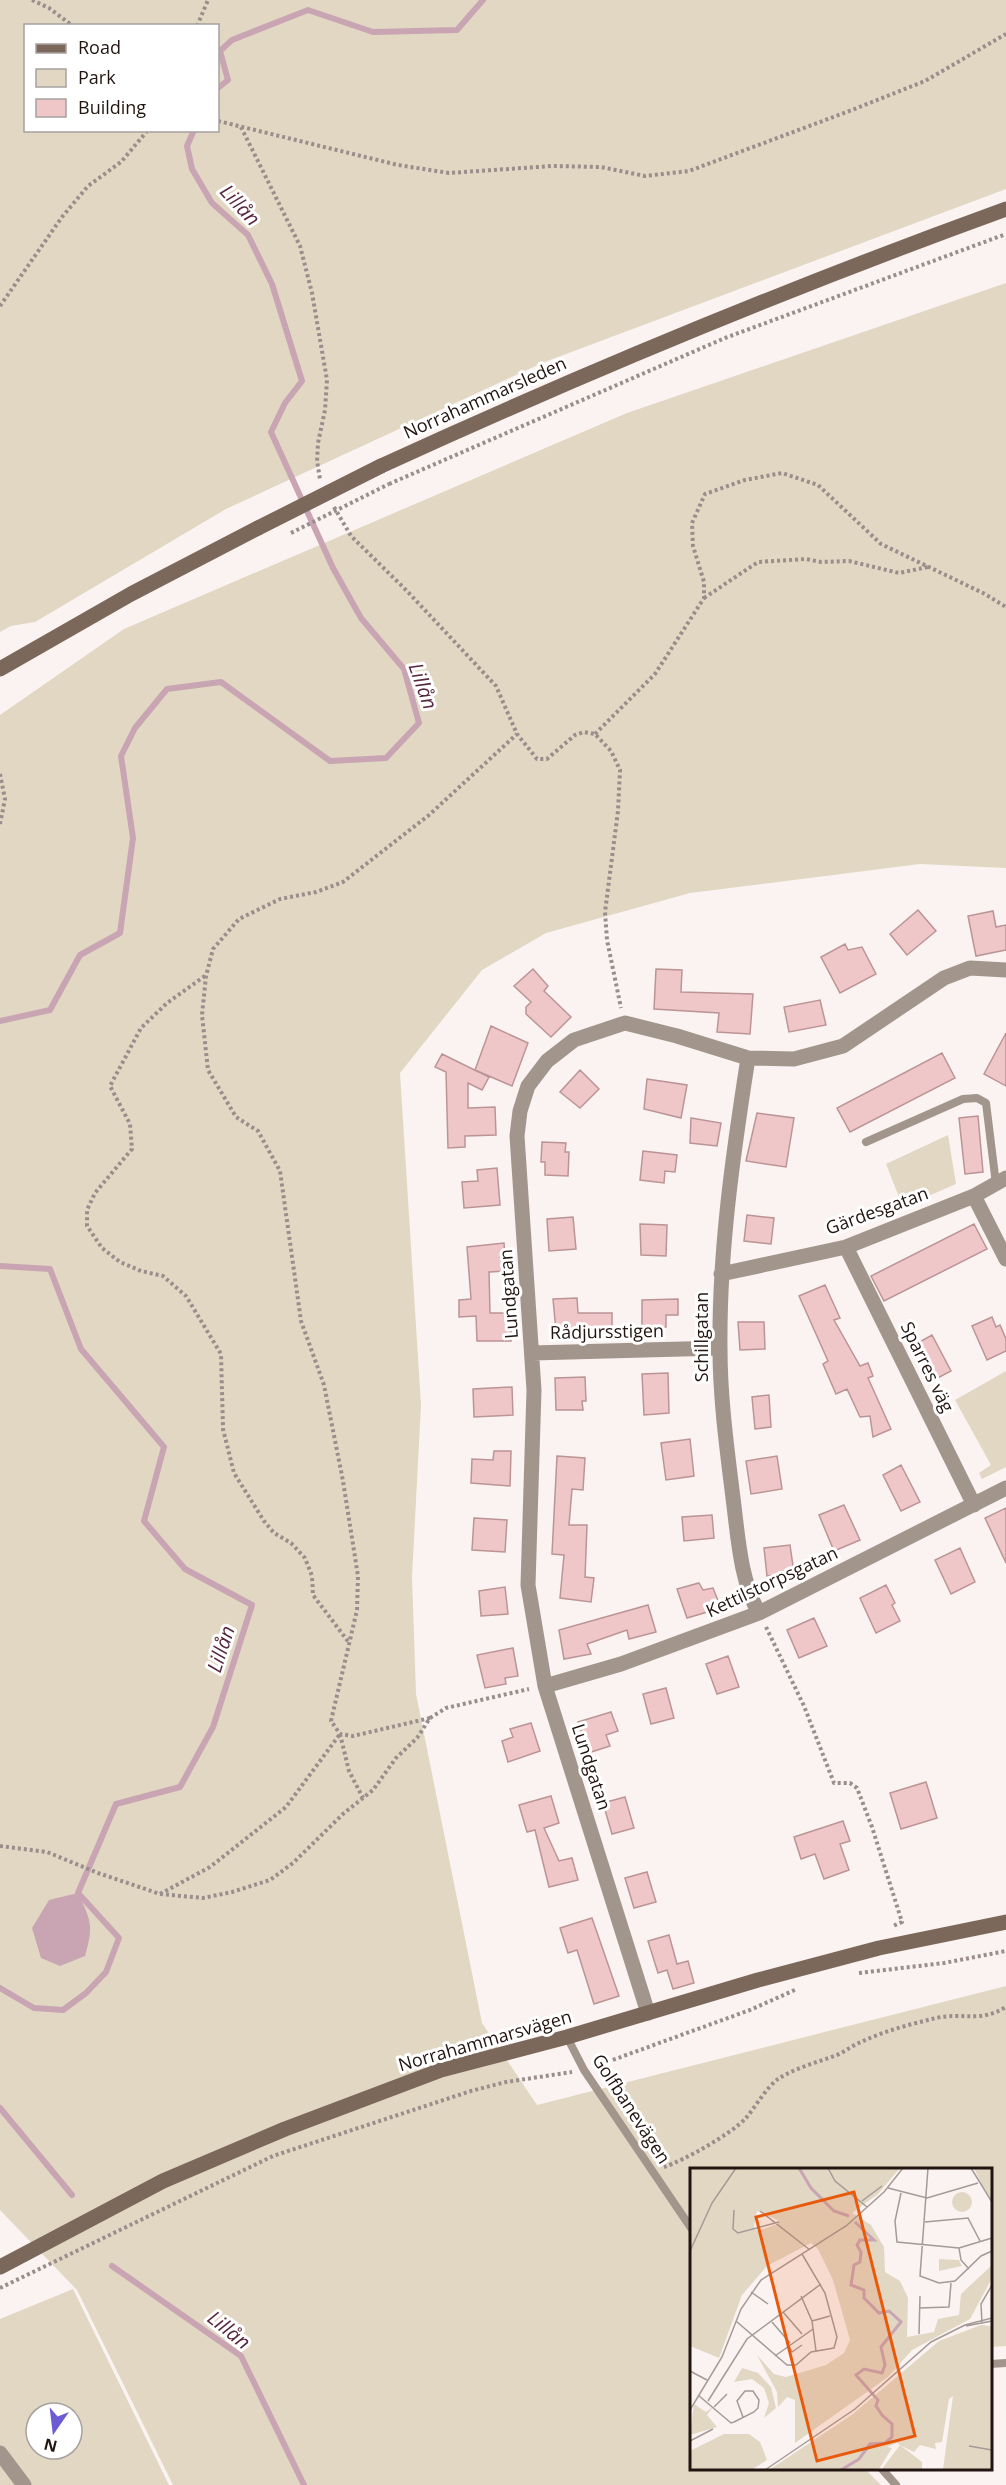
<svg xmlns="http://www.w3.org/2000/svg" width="1006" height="2485" font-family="'Open Sans',sans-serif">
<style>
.green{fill:#e2d7c3;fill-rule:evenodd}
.water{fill:#c9a5b4}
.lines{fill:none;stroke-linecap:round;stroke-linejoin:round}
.stream{stroke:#c9a5b4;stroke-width:6}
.building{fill:#f0c7c9;stroke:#bb9496;stroke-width:1.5}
.path{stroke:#998e8c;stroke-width:4;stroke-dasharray:3 3;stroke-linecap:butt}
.lane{stroke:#a2958c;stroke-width:8}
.street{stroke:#a2958c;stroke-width:15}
.secondary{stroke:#7b685a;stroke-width:15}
.path-bridge{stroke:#998e8c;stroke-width:4;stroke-dasharray:3 3;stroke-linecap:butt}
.secondary-bridge{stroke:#7b685a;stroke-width:15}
.labels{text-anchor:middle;stroke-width:6;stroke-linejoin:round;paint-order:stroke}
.street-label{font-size:18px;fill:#221511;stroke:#fff}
.water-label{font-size:20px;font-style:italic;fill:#57273e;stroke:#fff}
.inset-river{fill:none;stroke:#c9a5b4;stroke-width:3}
.inset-road{fill:none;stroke:#a49a97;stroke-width:1.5}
.view{fill:#e8590c;fill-opacity:0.15;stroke:#e8590c;stroke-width:3}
.inset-edge{fill:none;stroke:#221511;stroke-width:3}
</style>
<rect width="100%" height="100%" fill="#fbf3f1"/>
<path class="green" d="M0 0H1006V189L542 363 226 509 35 622 11 626 0 632ZM26 26H218V130H26Z
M1006 283V868L920 864 690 893 546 933 482 970 400 1073 421 1405 412 1577 416 1694 482 2023 537 2105 1006 1986V2346L990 2347V2170H691V2468L865 2469 881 2485H173L77 2290 0 2210V715L124 629 627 413Z
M948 1135 956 1184 903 1207 886 1164Z
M1006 1371V1467L982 1479 979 1473 991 1465 955 1400Z
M73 2289 169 2485H0V2319ZM36 2413H72V2449H36Z"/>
<path class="water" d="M78 1893C91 1921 94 1925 85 1956L60 1966 41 1958 32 1928 49 1900Z"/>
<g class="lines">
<path class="stream" d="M218 88 228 80 220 51 232 40 308 10 373 32 457 30 483 0
M0 1021 50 1010 80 955 120 933 133 838 121 756 135 728 167 689 221 682 330 761 386 758 419 723 404 669 361 618 333 568 271 432 285 403 302 381 272 284 248 235 212 203 192 169 187 146 194 130
M0 1266 50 1269 81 1349 164 1447 144 1521 185 1569 252 1605 213 1727 180 1787 116 1804 78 1893 119 1938 106 1972 86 1993 63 2010 34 2008 0 1988
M0 2108 72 2195
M112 2266 241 2356 304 2485"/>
</g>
<path class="building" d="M918 910 936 931 907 955 890 934Z
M993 911 996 927 1006 925V950L976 956 968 916Z
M845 944 848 950 862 947 876 974 840 993 821 957Z
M533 969 548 986 544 991 571 1017 551 1037 526 1014V1007L531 1002 514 986Z
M656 969 682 970 681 992 753 994 750 1034 717 1032 719 1013 654 1009Z
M820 1000 826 1025 789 1032 784 1007Z
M491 1026 528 1043 512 1086 475 1070Z
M1006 1033V1086L984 1074Z
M942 1053 955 1078 850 1132 837 1108Z
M442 1054 489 1077 482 1090 468 1083V1108L495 1107 496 1135 465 1136V1147L448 1148 446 1072 435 1067Z
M580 1070 599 1089 580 1108 560 1092Z
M647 1079 687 1085 681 1118 644 1109Z
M757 1113 794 1118 786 1167 746 1161Z
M978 1116 983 1172 965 1174 959 1118Z
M691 1118 721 1123 717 1146 690 1143Z
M542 1142 566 1143 565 1152H569L568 1176 545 1175V1162H541Z
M643 1151 677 1155 675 1172 665 1171 664 1183 640 1180Z
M497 1168 500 1205 464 1208 462 1182 478 1181 477 1170Z
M747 1215 774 1218 771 1244 744 1241Z
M573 1217 576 1249 549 1251 547 1219Z
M640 1224 667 1225 666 1256 641 1255Z
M974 1224 987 1249 884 1301 871 1276Z
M504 1243 506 1271 489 1272 490 1313H511V1341H477L476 1316 459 1317V1300L471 1299 467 1247Z
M825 1285 840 1318 834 1320 860 1366 868 1363 873 1376 868 1378 891 1429 873 1437 870 1416 860 1417 847 1389 836 1394 823 1364 828 1361 799 1296Z
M577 1298 578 1313H612V1335H596V1328L556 1331 553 1299Z
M678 1299V1315H666V1327L642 1328V1300Z
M992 1317 996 1327 1000 1325 1006 1339V1351L987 1360 972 1326Z
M738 1322H764L765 1349 740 1350Z
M932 1335 951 1371 932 1381 914 1345Z
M668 1373 669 1413 644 1415 642 1374Z
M585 1377 586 1401H582L583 1410H556L555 1378Z
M512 1387 513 1415 474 1417 473 1389Z
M769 1395 771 1427 755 1429 752 1397Z
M690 1439 694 1476 666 1480 661 1443Z
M494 1451H511L510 1486 471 1483 472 1459 493 1460Z
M557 1456 585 1458 583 1490 572 1489 569 1525H587L585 1577 594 1578 591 1602 560 1598 564 1555 552 1554Z
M777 1456 782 1489 751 1494 746 1461Z
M901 1465 920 1502 901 1511 883 1475Z
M844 1505 860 1540 834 1551 819 1515Z
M1006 1508V1563L985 1518Z
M712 1515 714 1538 684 1541 682 1517Z
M474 1518 507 1520 505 1552 472 1550Z
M790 1545 794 1573 767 1576 764 1548Z
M960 1548 975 1582 951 1594 935 1560Z
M699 1583 703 1590 713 1588 721 1608 687 1618 677 1589Z
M886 1585 895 1603 892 1605 900 1621 876 1633 860 1598Z
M505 1587 508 1614 481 1616 479 1591Z
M648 1605 656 1632 629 1639 627 1630 587 1644 591 1654 564 1659 559 1630Z
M814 1618 827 1646 799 1658 787 1630Z
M513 1648 518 1676 505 1678 506 1684 485 1688 477 1655Z
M728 1656 739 1687 717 1694 706 1664Z
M666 1688 674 1718 651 1724 643 1694Z
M611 1712 618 1731 606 1735 610 1746 588 1753 578 1722Z
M531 1723 540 1751 508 1762 502 1741 513 1737 510 1729Z
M926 1782 937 1818 901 1829 890 1793Z
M551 1796 559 1823 544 1828 559 1861 572 1858 578 1880 549 1887 535 1830 527 1832 519 1805Z
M625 1797 634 1828 612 1834 603 1803Z
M843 1821 850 1841 840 1844 849 1870 824 1879 815 1854 801 1859 794 1837Z
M647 1872 656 1902 634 1908 625 1878Z
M592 1918 619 1996 594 2004 577 1950 568 1953 560 1928Z
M669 1935 677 1964 688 1961 694 1983 673 1989 667 1970 658 1973 648 1941Z"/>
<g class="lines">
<path class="path" d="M32 0 49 8 73 26
M197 26 208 0
M218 121 398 165 449 173 552 166 601 167 645 176 689 171 852 110 925 81 1006 34
M241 127 300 246 312 293 327 380 325 410 318 443 317 461 320 479
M0 306 62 217 88 186 121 162 148 130
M389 484 725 338 1006 234
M334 507 351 536 407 591 496 686 517 734 537 759H547L575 735 584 732 595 734 611 751 620 770 618 811 605 912 607 940 621 1008
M704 598 758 562 806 559 821 562 849 561 899 573 928 567
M595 734 655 674 704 598V582L693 546 692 523 705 494 745 480 782 473 818 485 881 544 985 594 1006 607
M0 774 5 799 0 824
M205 976 167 1003 141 1028 110 1086 130 1124 132 1149 95 1193 87 1210V1226L102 1248 120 1262 141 1271 163 1276 186 1296 221 1354 223 1429 234 1473 264 1521 274 1533 291 1543 305 1558 312 1576 313 1595 350 1644
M766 1627 804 1706 834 1783H850L857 1788 872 1827 902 1922 893 1926
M430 1718 353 1736 340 1734 331 1721 357 1610 358 1576 343 1481 324 1385 301 1321 280 1171 258 1131 236 1117 208 1070 202 1015 206 976 213 949 239 919 280 899 316 892 343 882 429 815 517 734
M340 1734 349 1771 363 1798
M0 1846 47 1852 98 1873 160 1894 203 1898 232 1892 270 1880 293 1863 343 1814 373 1790 396 1758 417 1738 430 1718 446 1708 529 1689
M160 1894 210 1867 286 1807 340 1734
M859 1973 944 1963 1006 1951
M596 2066 750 2010 797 1989
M664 2167C685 2160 731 2134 746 2118 756 2106 766 2088 778 2079 795 2068 818 2062 837 2055 846 2051 853 2045 861 2042 884 2031 911 2024 936 2018 963 2012 980 2023 1006 2007
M0 2288 273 2156 471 2091 506 2082 572 2072"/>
<path class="lane" d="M866 1142 963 1099 977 1098 986 1103 996 1184
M567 2037 584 2070 691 2228
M990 2364 1006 2363
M881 2468 896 2485"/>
<path class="street" d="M748 1058C733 1154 719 1251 720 1348 720 1399 727 1449 733 1498 738 1536 740 1580 759 1613
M974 1196 1006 1259
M846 1247 974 1505
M721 1274 846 1247 974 1196 1006 1178
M532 1353 720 1348
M545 1686 621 1664 759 1613 1006 1488
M648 2013 545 1686 528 1585 534 1390 517 1136 520 1111 528 1086 547 1061 574 1040 625 1023 677 1036 748 1058 794 1059 843 1046 944 978 970 968 1006 970
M0 2453 24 2485"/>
<path class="secondary" d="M381 466C586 372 794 286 1006 209
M0 669 131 594 258 528
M0 2267 163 2181 285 2129 441 2070 567 2037 758 1980 879 1948 1006 1922"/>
<path class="path-bridge" d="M291 533 389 484"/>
<path class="secondary-bridge" d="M258 528 381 466"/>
</g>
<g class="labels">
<g class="street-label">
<text transform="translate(485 398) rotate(-24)" y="6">Norrahammarsleden</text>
<text transform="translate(877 1211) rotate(-20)" y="6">Gärdesgatan</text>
<text transform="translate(509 1294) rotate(-94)" y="6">Lundgatan</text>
<text transform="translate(607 1332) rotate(-1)" y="6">Rådjursstigen</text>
<text transform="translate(702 1337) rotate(-90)" y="6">Schillgatan</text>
<text transform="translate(927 1367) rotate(64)" y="6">Sparres väg</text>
<text transform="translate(772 1582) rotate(-25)" y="6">Kettilstorpsgatan</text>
<text transform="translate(591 1767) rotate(72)" y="6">Lundgatan</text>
<text transform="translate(485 2041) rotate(-16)" y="6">Norrahammarsvägen</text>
<text transform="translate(631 2109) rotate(57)" y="6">Golfbanevägen</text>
</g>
<g class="water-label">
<text transform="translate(240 205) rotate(47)" y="7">Lillån</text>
<text transform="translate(423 686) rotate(70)" y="7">Lillån</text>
<text transform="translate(221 1649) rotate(-72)" y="7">Lillån</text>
<text transform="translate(229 2330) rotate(39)" y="7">Lillån</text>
</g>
</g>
<g transform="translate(690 2168)">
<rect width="302" height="302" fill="#fbf3f1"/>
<path d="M0 0H210L188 26 162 45 181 57 194 79 195 104 210 113 218 130 217 169 244 164 248 151 269 147 271 126 301 98V112L280 151 222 182 198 209 105 275V232L97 229 88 239 87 224 67 187 84 206 96 209 136 197 154 185 160 172 143 112 128 81 121 75 77 98 52 127 29 190 0 178ZM67 43 88 52 87 56 68 63 64 59ZM284 0H301V30L291 15ZM262 34a10 10 0 1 1 20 0a10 10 0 1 1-20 0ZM249 91 269 92 272 98 249 103ZM291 157 301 158V301H253L263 228 259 231 252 274 245 275 246 281 230 277 224 284 210 277 232 294V301H192L210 277 207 275 197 279 202 280 189 301 79 302 163 246 249 173ZM52 200 68 205 81 219 86 240 74 250 79 235 74 220 62 211 44 214ZM4 236 16 244 23 239 17 247 27 259 0 267ZM34 266H59L70 274 77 292 63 301H0V283Z" fill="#e2d7c3" fill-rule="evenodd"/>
<path class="inset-river" d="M109 0 121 20 144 43 159 48M151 302 169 291 180 276 195 275 202 269V256L192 247 186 238 188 232 166 207 174 201 192 205 195 197 191 179 211 154 199 143 189 145 174 130V122L161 117 164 97 170 94 171 84 167 77 170 72H184L165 54"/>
<path class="inset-road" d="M138 0 145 13 177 39M238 0 230 108 249 115 265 113 291 88 302 83M281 0 302 34M198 20 237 30 288 15M211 25 205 53 207 74 269 80 302 70M172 33 192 18M44 42 43 61 48 65 89 54M70 43 120 82M235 54 278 50 290 73M269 80 271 92 279 101M0 83 22 35 46 0M61 124 78 136M111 128 122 153 126 183M229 140 259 139 261 115M93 144 112 166M46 153 97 197H106L121 184 144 180 147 169 135 125 112 86M122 153 140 148M82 154 100 175M292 155 291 136 302 117M276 158 302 153M229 166 230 128M98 176 102 184 112 177M85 188 123 161M0 203 17 212M8 227 41 255 44 254 64 244 68 240 69 232 63 223H55L47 233 53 249M18 233 57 171 131 116M24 239 37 226M0 242 32 189 51 141 71 112 156 58 194 24 213 0M0 273 23 261M279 278 302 282M75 302 165 241 241 174 275 157 302 150"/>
<path class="view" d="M164 24 225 268 127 293 66 49Z"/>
<rect width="302" height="302" class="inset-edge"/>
</g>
<rect x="24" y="24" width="195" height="108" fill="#ffffff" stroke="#a7a1a0" stroke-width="1.5"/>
<rect x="36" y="44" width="30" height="9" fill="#7b685a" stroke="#a7a1a0" stroke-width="1.5"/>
<text x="78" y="54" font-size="18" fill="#221511">Road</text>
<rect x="36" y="69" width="30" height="18" fill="#e2d7c3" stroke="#a7a1a0" stroke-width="1.5"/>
<text x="78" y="84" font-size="18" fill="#221511">Park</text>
<rect x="36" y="99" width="30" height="18" fill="#f0c7c9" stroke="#a7a1a0" stroke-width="1.5"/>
<text x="78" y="114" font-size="18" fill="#221511">Building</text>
<g transform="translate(54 2431) rotate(194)"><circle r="28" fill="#ffffff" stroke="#a7a1a0" stroke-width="1.5"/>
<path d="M0-4.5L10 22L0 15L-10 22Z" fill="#6c5bd5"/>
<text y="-9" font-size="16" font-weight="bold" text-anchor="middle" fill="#221511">N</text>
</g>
</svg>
